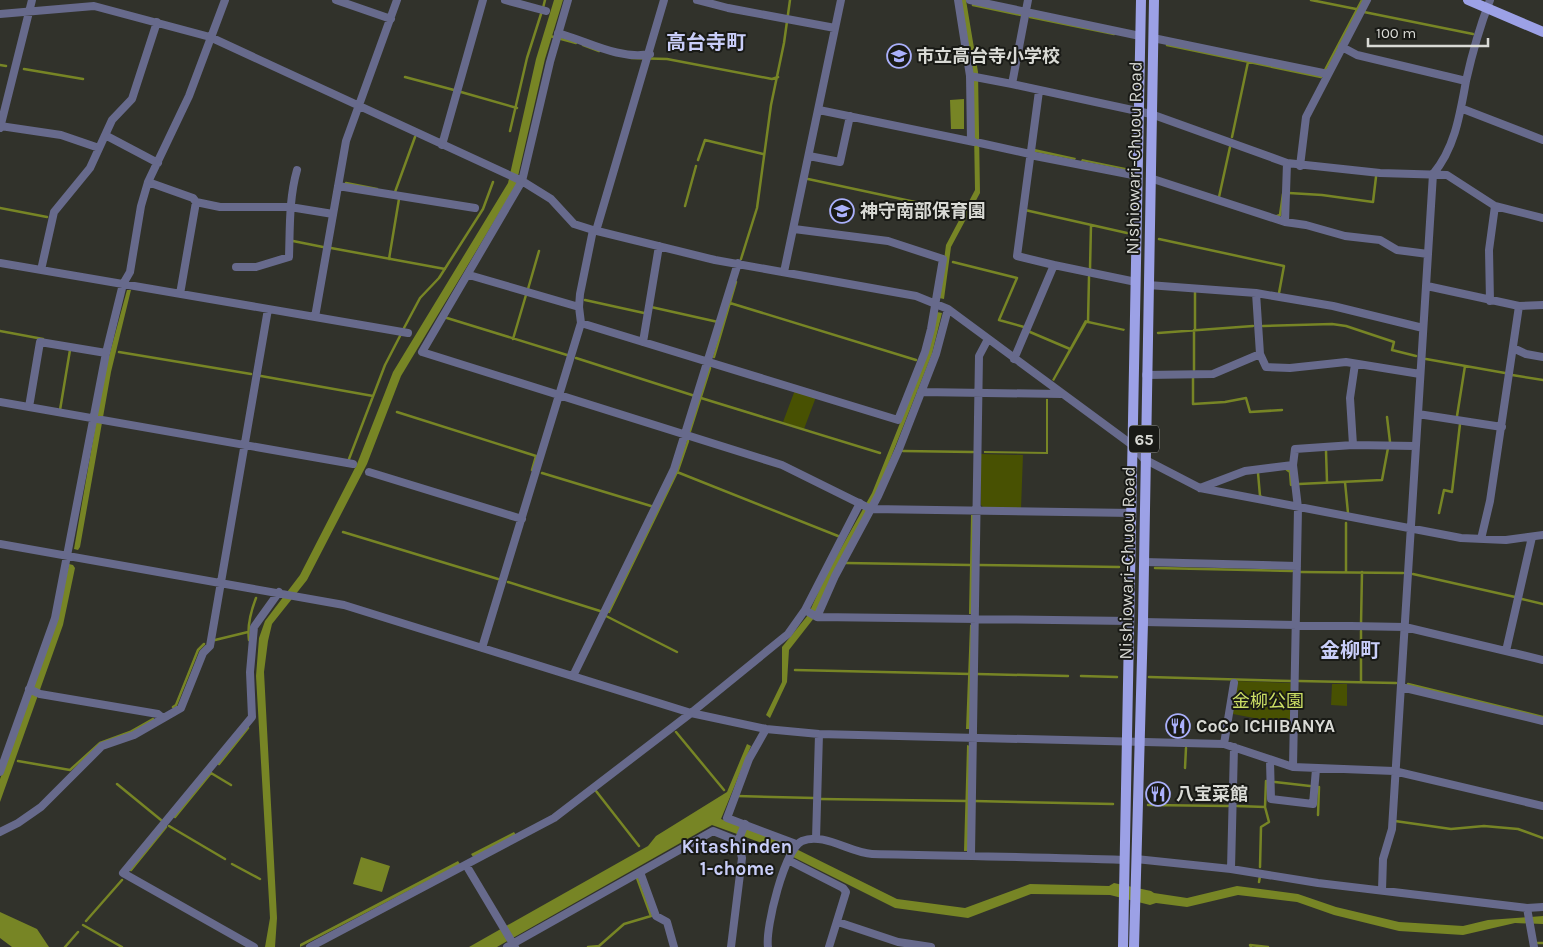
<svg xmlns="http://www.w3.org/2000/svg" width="1543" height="947" font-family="Karla,'Noto Sans JP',sans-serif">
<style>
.green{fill:#485102}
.water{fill:#778525}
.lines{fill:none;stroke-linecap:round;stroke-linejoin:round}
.stream{stroke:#778525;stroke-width:2.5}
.minor{stroke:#676a8c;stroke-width:8}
.major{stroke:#9ca1e6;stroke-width:10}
.labels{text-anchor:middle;stroke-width:4;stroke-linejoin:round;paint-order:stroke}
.shield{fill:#191a16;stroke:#9fa09c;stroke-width:1}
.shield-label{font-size:16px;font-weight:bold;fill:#d9dad5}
.poi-label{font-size:18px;font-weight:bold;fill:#d9dad5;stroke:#191a16;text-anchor:start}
.street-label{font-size:18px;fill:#d9dad5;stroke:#191a16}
.park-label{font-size:18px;fill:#ccdf65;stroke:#191a16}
.neighbourhood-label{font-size:19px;font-weight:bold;fill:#c9cef9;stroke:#191a16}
.quarter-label{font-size:20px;font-weight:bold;fill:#c9cef9;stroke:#191a16}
</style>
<rect width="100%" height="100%" fill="#31322b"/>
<path class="green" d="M795 390 816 397 804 429 783 422Z
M981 454 1023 455 1021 509H985L981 505Z
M1235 681 1291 683 1290 725 1233 714Z
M1332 684H1347V706L1331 705Z"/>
<path class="water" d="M554 0H563L545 59 516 185 401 376 367 464 307 580 272 624 268 641 264 672 277 918 275 947H265L270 918 256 676 259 638 265 621 300 575 357 464 393 372 508 183 536 59Z
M961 0H966L978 72 980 193 951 247 944 299 939 298 946 245 975 190 973 72Z
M964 99V129H951L950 100Z
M1035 149 1076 158 1075 160 1035 152Z
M1082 159 1126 168V170L1081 161Z
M127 290H131L111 372 80 547 78 550 74 549 105 371Z
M937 312 942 313 932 354 876 495 833 573 814 618 789 650 787 682 770 718 766 715 782 682V647L808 615 826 575 872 493 928 353Z
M1085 320 1125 329 1124 331 1087 323 1054 381 1052 380Z
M1046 399H1048V454L984 453V451L1046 452Z
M971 515H973V614H969Z
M69 564 73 565 75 568 63 625 0 802V779L57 619Z
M970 625H973L970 729H966Z
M747 744 751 746 721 819 774 838 897 899 965 908 1030 884 1109 886 1114 883 1151 891 1154 893 1187 898 1237 886 1298 894 1336 907 1399 922 1463 926 1488 920 1543 916V924L1515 923 1463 935 1399 931 1334 915 1297 902 1238 895 1187 907 1156 903 1150 905 1110 895 1031 894 968 918 895 908 773 847 712 825 497 947H469L648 846 656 836 727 792Z
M967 745 970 746 968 851H964Z
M514 832 516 835 473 857 471 854Z
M361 857 390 866 382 892 353 884Z
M458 861 460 864 300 947V944Z
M0 912 37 929 49 947H12L0 938Z"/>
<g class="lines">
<path class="stream" d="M1311 0 1356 9
M973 5 1021 15
M543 8 545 0
M1364 12 1473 34
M1030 17 1114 34
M550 36 576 43
M583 45 599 51
M1167 45 1321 77
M631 58 667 59 772 79 778 77
M0 65 6 66
M24 69 83 79
M1325 70 1362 0
M405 77 454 90
M461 92 517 108
M510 131 527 58 541 14
M1232 137 1248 62
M698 160 705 140 763 154
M808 179 957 211
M346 183 377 189
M395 192 415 137
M1289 193 1322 195 1373 202 1376 177
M1219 197 1230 147
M685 206 696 166
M0 208 47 217
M1025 210 1127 233
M1277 216 1280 215 1283 194
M1159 239 1284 266 1279 293
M293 241 323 247
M331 248 445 269
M389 259 399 199
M741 259 757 208 771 105 784 43 790 0
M953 262 1017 278 999 320 1024 327
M1090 269 1091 225
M528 289 539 251
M585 300 644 313
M730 303 916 360
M651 307 718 322
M447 318 567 355
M1088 322 1089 277
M1263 326 1332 324 1346 326 1394 342 1392 350 1416 356
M404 328 420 298 439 278 483 209 493 182
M1195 330V292
M0 331 43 339
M1030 332 1070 349
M1158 333 1253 326
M513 339 526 295
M119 352 251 374
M714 357 736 282
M576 358 695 396
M1426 359 1505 373
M1194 370V330
M1512 375 1543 380
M261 376 373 396
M1193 378V404L1225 402 1246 398 1250 412 1282 410
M701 398 880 453
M60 410 70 350
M397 412 536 456 532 470
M1457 416 1465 366
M1387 417 1390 442
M690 431 710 368
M903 451 973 452
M1326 451 1327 482
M349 459 385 365 400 336
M1286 469 1290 472 1291 485
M677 472 838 536
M542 473 651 506
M1258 473 1260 496 1262 497
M1345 482 1348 513
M1299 484 1382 480 1388 448
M1439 513 1444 490 1452 492 1460 424
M343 532 498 579
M846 563 970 565
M979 565 1119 567
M1155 568 1292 571
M1301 572 1403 573
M1346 572V523
M1413 574 1515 597
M508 582 600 611
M1522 599 1543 604
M609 612 678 470 688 441
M606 616 677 652
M1361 624 1362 572
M215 640 248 632
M249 640C247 626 251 611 256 598
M795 670 971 674
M977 674 1068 676
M1081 676 1117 677
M1149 677 1291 681
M1299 681 1396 683
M1361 682V631
M1408 684 1543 717
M173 707 176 705 198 650 204 644
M676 732 724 790
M18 761 70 770 100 743 130 732 153 719
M219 764 248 728
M1185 768 1186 748
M1275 782 1310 786
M117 784 161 820
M596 791 639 846
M737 796 814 798
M820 799 967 801
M974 801 1113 804
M1148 805 1228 806
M1237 806 1265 807
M1318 815 1319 787
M175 817 211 773 231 785
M1395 821 1451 829 1484 826 1518 829 1543 838
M169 826 225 859
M232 864 260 879
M1260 867 1261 827 1269 822 1265 807 1266 781
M131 870 166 827
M1259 882 1260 876
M86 921 122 880
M83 925 122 947
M1536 943H1543
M65 947 78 932
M588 947 599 946 624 924 651 916 637 878
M1251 947 1250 945 1268 947"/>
<path class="minor" d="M225 0 189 96 148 182 193 198 196 202 220 207H290L333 214
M336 0 391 19
M505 0 546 11
M568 0 550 62 522 181 422 352 782 465 871 509 1132 513
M697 0 728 8 835 28
M958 0 970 76 971 141
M970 0 1140 36
M1028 0 1012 84 1151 114 1287 163 1380 173 1447 175 1495 206 1543 218
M0 14 94 6 210 37 522 181 551 199 574 224 593 230 715 260 916 296 948 309 1131 444 1144 459 1200 488 1461 538 1506 540 1543 535
M558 33C587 41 619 60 650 54
M1153 38 1328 74
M1342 47 1357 55 1466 81
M970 76 1012 84
M1039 91 1017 256 1054 265
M1463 109 1543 140
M819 110 974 142
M0 126 61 135 99 148
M0 128 32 0
M105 135 158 163
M980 143 1030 154
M442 145 483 0
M1030 155 1138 176
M809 156 840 162 850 116
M1300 166 1306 117 1367 0
M1150 178 1285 222 1306 225 1345 236 1380 240 1397 250 1428 254
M338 186 475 208
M1285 222 1287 163
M596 231 664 0
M0 263 315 317 346 141 397 0
M236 267H256L289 257C290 227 289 198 297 170
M41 270 54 212 90 168 112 120 132 99 157 22
M784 272 841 0
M469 275 579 307
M1148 285 1256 293 1333 306 1423 328
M1427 286 1519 306
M1256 293 1260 354 1266 367 1290 368 1346 362 1420 374
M180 294 196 202
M1490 301 1489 250 1495 206
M315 317 408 333
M581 323 898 420 925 352 931 329 943 259 888 241 794 229
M643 342 659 246
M1513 348 1526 354 1543 357
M1014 359 1054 265 1136 282
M1146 375 1213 374 1260 354
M921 392 1061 394
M0 402 353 464
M29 407 40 342 106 353
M1418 414 1502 427
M1353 445 1350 398 1355 364
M369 472 522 519
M1200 488 1245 471 1293 465
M1481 539 1490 501 1519 306 1543 305
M0 544 344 605 691 713 766 729 819 734 1224 744 1293 767 1394 771 1543 806
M1144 562 1297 566
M805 610 817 617 1130 621
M817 617 835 576 878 496 899 449 936 354 948 309
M1143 622 1405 627 1543 660
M482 648 581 323 579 307 580 294 593 230
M1506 651 1532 537
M573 676 674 469 738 263
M1401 687 1543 721
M29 689 40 694 158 714 163 718
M766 729 749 759 727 818 796 844
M1224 744 1234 683
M1270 761 1271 799 1313 804 1316 769
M1293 767 1298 508 1293 465 1295 449 1353 445 1415 446
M0 772 55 618 106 353 123 284 130 272 141 206 148 182
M0 832 18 823 41 807 102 746 134 735 181 708 203 653 210 646 268 309
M816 839 819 734
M971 855 979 356 988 339
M1136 859 1231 869 1318 883 1527 908 1543 907
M788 860 843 888 846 892 829 947
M466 865 515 947
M1231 869 1234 747
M640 872 656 916 667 922 674 947
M1382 890 1383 859 1392 829 1433 174C1455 148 1460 114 1466 81 1472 54 1480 26 1490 0
M1527 908 1534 947
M838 922 898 942 931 947
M254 947 123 873 252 717 250 672 254 627 279 592
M310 947 554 818 691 713 788 634 805 610 860 503
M507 947 713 831 738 841
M731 947 742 858 738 841 745 824
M768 947C765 928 785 848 802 841 824 832 850 853 872 854 956 856 1040 857 1124 860"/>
<path class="major" d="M1468 0 1543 32
M1123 947 1141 0
M1134 947 1143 622 1154 0"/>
</g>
<defs>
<g id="school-ring" transform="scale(1.25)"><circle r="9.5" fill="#191a16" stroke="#aab0fb" stroke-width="1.5"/><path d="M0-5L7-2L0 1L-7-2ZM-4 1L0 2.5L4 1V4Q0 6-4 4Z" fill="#aab0fb"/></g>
<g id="restaurant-ring" transform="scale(1.25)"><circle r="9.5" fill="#191a16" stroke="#aab0fb" stroke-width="1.5"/><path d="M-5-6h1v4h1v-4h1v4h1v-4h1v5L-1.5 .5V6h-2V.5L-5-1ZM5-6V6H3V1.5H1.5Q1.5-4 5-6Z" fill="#aab0fb"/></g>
</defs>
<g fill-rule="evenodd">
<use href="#school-ring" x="899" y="56"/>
<use href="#school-ring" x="842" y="211"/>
<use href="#restaurant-ring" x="1178" y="726"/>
<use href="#restaurant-ring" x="1158" y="794"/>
</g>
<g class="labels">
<rect class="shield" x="1129" y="425.5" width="30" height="27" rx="4"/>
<g class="shield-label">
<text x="1144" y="445">65</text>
</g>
<g class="poi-label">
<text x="916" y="62">市立高台寺小学校</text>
<text x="860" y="217">神守南部保育園</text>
<text x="1196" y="732">CoCo ICHIBANYA</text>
<text x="1176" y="800">八宝菜館</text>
</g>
<g class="street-label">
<text transform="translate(1134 158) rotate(-89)" y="6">Nishiowari-Chuou Road</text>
<text transform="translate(1127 563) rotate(-89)" y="6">Nishiowari-Chuou Road</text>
</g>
<g class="park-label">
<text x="1268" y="707">金柳公園</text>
</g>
<g class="neighbourhood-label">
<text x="737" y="853">Kitashinden<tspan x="737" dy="22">1-chome</tspan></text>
</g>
<g class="quarter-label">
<text x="706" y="49">高台寺町</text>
<text x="1350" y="657">金柳町</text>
</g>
</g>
<path d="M1368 38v8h120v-8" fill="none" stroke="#d9dad5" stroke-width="2.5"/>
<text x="1376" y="38" font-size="15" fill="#d9dad5" stroke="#191a16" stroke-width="4" paint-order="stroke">100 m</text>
</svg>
